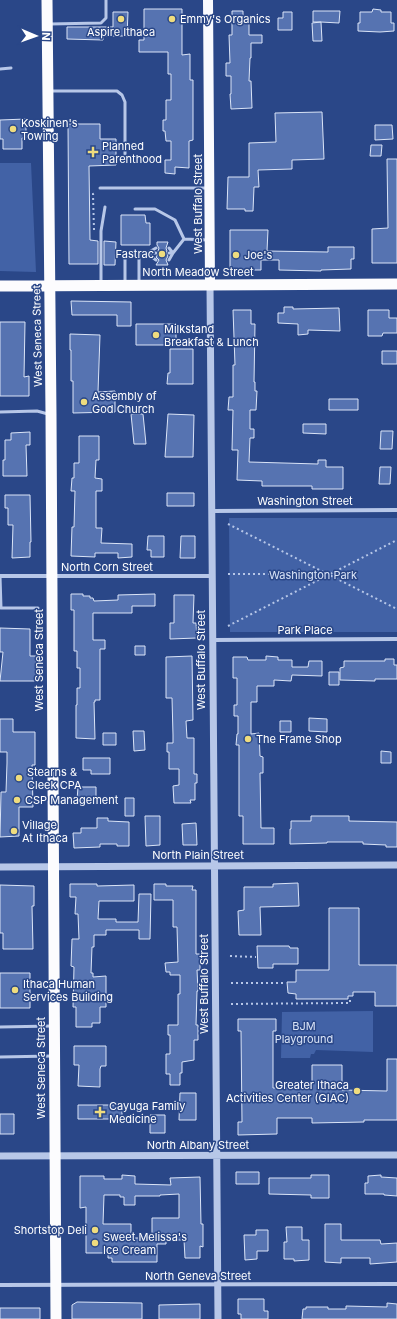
<svg xmlns="http://www.w3.org/2000/svg" width="397" height="1319" font-family="Inter,sans-serif">
<style>
.green{fill:#4262a6}
.building{fill:#5673b1;stroke:#dae4f7;fill-rule:evenodd}
.lines{fill:none;stroke-linecap:round;stroke-linejoin:round}
.path{stroke:#b7c7e8;stroke-width:2;stroke-dasharray:2 3;stroke-linecap:butt}
.service{stroke:#b7c7e8;stroke-width:3}
.minor{stroke:#b7c7e8;stroke-width:4}
.tertiary{stroke:#b7c7e8;stroke-width:7}
.primary{stroke:#f9fafe;stroke-width:10}
.trunk{stroke:#fcfcfe;stroke-width:11}
.poi-dot{fill:#efdc7e;stroke:#2a4788;stroke-width:1.5}
.labels{text-anchor:middle;stroke-width:3;stroke-linejoin:round;paint-order:stroke}
.poi-label{font-size:11px;fill:#fff;stroke:#2a4788;text-anchor:start}
.street-label{font-size:11px;fill:#fff;stroke:#2a4788}
.park-label{font-size:11px;fill:#dae4f7;stroke:#2a4788}
</style>
<rect width="100%" height="100%" fill="#2a4788"/>
<path class="green" d="M0 163H31L36 272 0 271Z
M229 518H397V632H230Z
M373 1011V1052L316 1050 314 1054H311L310 1058H281L282 1012Z"/>
<path class="building" d="M144 9H182V55L190 54V80H193V140L189 141V168L175 167V174L165 173V160H171V141H166L165 131H163V120H166V100H171V74H168V52H139V40H144Z
M373 9 381 10V12H391V23H394V31L380 32 358 31V23H360V12H372Z
M232 11H243V18H249V35H262V43H251V58H250L249 81H251L252 108 231 109 230 94H231V76H226V63H230L229 35H232Z
M313 11H340L339 23 321 22 322 41H313L312 23 321 22H313Z
M113 12H128L127 36H103V40L67 39V27H113Z
M283 12H292V30H278V18H283Z
M322 112 324 159 292 160V169L258 170 259 187H254L253 211H245V209H227L228 177H249V143L276 142 275 113Z
M26 119V138H22V149H3V139H0V120Z
M68 124H100V139H116V165L89 166 90 240 98 241V264H69Z
M375 125H392L393 139 375 140Z
M371 145H382L381 156H370Z
M387 159H397V263H372V229L388 228Z
M121 215H145L146 223H150V245H121Z
M230 230H268L267 251 328 252V247H354V259H351V269L321 270V271L279 270V260H261V270H230Z
M104 241 116 242 115 265H104Z
M157 242H168L166 248 167 251 166 253 168 256 166 260 168 265H156L159 260 156 257 159 253 158 251 159 248 157 245Z
M71 301 131 302V326H117V315H72Z
M284 307H293V309L339 308 340 331 308 330V334L298 335V324L278 323V313H284Z
M233 310H251V324H255L254 382H255V391H257L256 410H250V429H254V438H250L249 462 318 464V460H326V467H343V489H312V486H262V481L237 480 238 450H232L233 410H228L229 397H233V365H235Z
M368 310H389V318H397V333H383L382 336H368Z
M0 322H25L24 377 29 376V396H0Z
M136 324H176V345H136Z
M70 334 100 335 98 392 115 391V412L73 413V381H71V350H70Z
M170 349H193V384H167L168 373H170Z
M382 351H397V364H382Z
M329 399H358V410H329Z
M131 414H143L146 444H134Z
M168 414 194 415 193 457H165Z
M303 424H326V434L303 433Z
M381 431H393L392 449H380Z
M30 432V445H26L27 476H3V460H5V440H11V433Z
M79 436H99V460H96L95 478 102 479V491H96V528H102L101 543 132 544V557L118 558V553H95V557L71 556 72 527H74L75 491H71L72 478H74V463H79Z
M380 467H391L390 484H379Z
M167 493H194V506H167Z
M5 495H30L31 542H30V557L12 558 13 525H8V508H5Z
M148 536H164V557H151V550H147Z
M181 536H195V558H180Z
M71 594H83V596H90V598H93L94 601 118 600V595L155 594V606H132V613H93V640H105V649H100V700H95V702H94L95 739 76 738V705H77V688H80V668H77V651H74V610H71Z
M174 595H194L193 623H196L197 638 170 639V623H174Z
M0 628 30 629V656H36V681H0L3 652H0Z
M135 646H145V655H135Z
M192 656 193 720 186 721 187 738H194V774H197V783H195V800H190L191 803H174L173 786 179 785V769H169V752H167V743H173V735L172 698H166V657Z
M266 656 278 657V660H292V667H308L309 661H322V676L292 675 291 681 274 680V686H257V702H251V734L259 733 260 756 263 757V773H260L261 828H274V844H243V816H239V745H236L237 734H238V716H234V705H237V678H233V657H247L248 660H266Z
M385 659H394V665H397V679H375V681L340 680V668L344 667V661H385Z
M329 672H339V685H329Z
M309 718 327 719V732L309 731Z
M0 719H13V732H35V765H32L33 807H19V836L0 837 1 792H6L7 763V752H0Z
M280 721H291V732H280Z
M133 731H144L145 750 134 751Z
M103 733H116V745H103Z
M381 751 391 752V763H381Z
M83 758H110V774H91V770H83Z
M78 787H96V801L77 800Z
M125 798H134V816H125Z
M145 816H160V845L146 846Z
M311 816H349V821L397 822V847H386V845L363 844V842H327V843L290 844V829H291V821H311Z
M97 818H108V821L129 822V846H117V844H100V847L74 848 73 833H81V828H97Z
M196 823 197 845H183L182 824Z
M298 883 299 906 260 907 261 935H239L238 911 244 910V887H273V884Z
M70 884H97V886L134 885V901H99L98 919H116V922H138L139 894H151L150 939H139V930H106V935H94V947H92L91 973H93V977L106 976V1007H100V1023H92V1027H76V1007H73L74 967 71 966 72 939H79L78 914H75L76 897H70Z
M154 884H166V886H193L192 890H196V954H200V970H197L198 991H197L196 1025H198V1040H194V1060L182 1062V1073H180V1085H170V1074H166V1054H170V1035H168V1025H178V994H180V975H170V972H166L165 963 178 962 177 927H173V900H154Z
M0 885 34 886V906H32L33 949H3V933H0Z
M329 908H359V965H397V1006H375V992H353V996H348V999H296V994L288 993 287 982H296V970H329Z
M257 946H289L290 948H298V964H273V968H258Z
M0 973H30V1008H0Z
M238 1019H276V1031H273V1088H312V1065H342V1090L387 1091V1059H397V1120H364V1122L312 1123V1118H277V1134L238 1135V1122H242L241 1031H238Z
M74 1046H106V1066H101L100 1069V1087L78 1086 79 1065H74Z
M180 1093H196V1120H179Z
M78 1105H122V1119H78Z
M0 1114H14V1134H0Z
M150 1115H165V1133H150Z
M236 1172H259V1184H236Z
M122 1175 135 1176V1184L171 1185 170 1178 200 1177 201 1224H203V1247L200 1246V1258H185L184 1240H166V1244H157V1262H112V1258H108V1253H86V1207L80 1208V1176H104V1179H122ZM179 1194V1218H152V1238H131V1224H103L104 1195H120V1197H124V1205H135V1196H160V1195Z
M311 1175H329V1198H311V1195L269 1194V1178H311Z
M381 1175V1177L397 1178V1196L384 1195V1194H365V1183H368V1176Z
M325 1224H341V1240H380L381 1244 397 1243V1262L370 1264V1258H341V1263L325 1262Z
M286 1227H302V1240H309V1260L294 1261V1259H284V1242H287Z
M256 1230H268V1251H257V1259L245 1260 244 1235H256Z
M238 1299H264V1311H268V1319H241V1314H238Z
M77 1302 142 1303V1319H72V1305Z
M387 1303 397 1304V1319H302L303 1309H306V1307H328V1309H346V1306L387 1307Z
M200 1304V1319H159V1305Z
M0 1308H40V1319H0Z"/>
<g class="lines">
<path class="path" d="M94 230 93 194 95 193
M228 524 397 609
M228 574H328
M228 626 397 540
M230 956 256 957
M231 983H284
M231 1004 350 1003V998"/>
<path class="service" d="M50 24 101 23 106 18V0
M0 69 11 68
M50 91H117L122 95 125 102V156
M100 188H208
M135 209H155L175 220 184 239 208 240
M149 252 156 248
M169 253H173L184 239
M148 254 156 260
M169 260 173 253 169 248
M125 283V258L147 253H156
M139 283V255
M101 284V231L105 207
M0 412 37 411 48 414
M0 576 1 608H38
M0 1027 52 1026
M0 1057 52 1056"/>
<path class="minor" d="M213 511 397 510
M0 576H213
M213 640 397 639
M0 1285 397 1284"/>
<path class="tertiary" d="M210 285 218 1319
M0 867 397 865
M0 1156 397 1155"/>
<path class="primary" d="M208 0 210 285"/>
<path class="trunk" d="M47 0 51 414 56 1319
M0 286 397 284"/>
</g>
<g class="poi-dot">
<circle cx="121" cy="19" r="4"/>
<circle cx="172" cy="19" r="4"/>
<circle cx="13" cy="129" r="4"/>
<path d="M91 146h4v4h4v4h-4v4h-4v-4h-4v-4h4z"/>
<circle cx="162" cy="254" r="4"/>
<circle cx="236" cy="255" r="4"/>
<circle cx="156" cy="335" r="4"/>
<circle cx="84" cy="402" r="4"/>
<circle cx="248" cy="739" r="4"/>
<circle cx="19" cy="778" r="4"/>
<circle cx="17" cy="800" r="4"/>
<circle cx="14" cy="831" r="4"/>
<circle cx="15" cy="990" r="4"/>
<circle cx="357" cy="1091" r="4"/>
<path d="M98 1106h4v4h4v4h-4v4h-4v-4h-4v-4h4z"/>
<circle cx="95" cy="1230" r="4"/>
<circle cx="95" cy="1243" r="4"/>
</g>
<g class="labels">
<g class="poi-label">
<text x="180" y="23">Emmy's Organics</text>
<text x="121" y="36" text-anchor="middle">Aspire Ithaca</text>
<text x="21" y="127">Koskinen's<tspan x="21" dy="13">Towing</tspan></text>
<text x="102" y="150">Planned<tspan x="102" dy="13">Parenthood</tspan></text>
<text x="154" y="258" text-anchor="end">Fastrac</text>
<text x="244" y="259">Joe's</text>
<text x="164" y="333">Milkstand<tspan x="164" dy="13">Breakfast &amp; Lunch</tspan></text>
<text x="92" y="400">Assembly of<tspan x="92" dy="13">God Church</tspan></text>
<text x="256" y="743">The Frame Shop</text>
<text x="27" y="776">Stearns &amp;<tspan x="27" dy="13">Cleek CPA</tspan></text>
<text x="25" y="804">CSP Management</text>
<text x="22" y="829">Village<tspan x="22" dy="13">At Ithaca</tspan></text>
<text x="23" y="988">Ithaca Human<tspan x="23" dy="13">Services Building</tspan></text>
<text x="349" y="1089" text-anchor="end">Greater Ithaca<tspan x="349" dy="13">Activities Center (GIAC)</tspan></text>
<text x="109" y="1110">Cayuga Family<tspan x="109" dy="13">Medicine</tspan></text>
<text x="87" y="1234" text-anchor="end">Shortstop Deli</text>
<text x="103" y="1241">Sweet Melissa's<tspan x="103" dy="13">Ice Cream</tspan></text>
</g>
<g class="street-label">
<text transform="translate(198 204) rotate(-90)" y="4">West Buffalo Street</text>
<text x="198" y="276">North Meadow Street</text>
<text transform="translate(37 336) rotate(-91)" y="4">West Seneca Street</text>
<text x="305" y="505">Washington Street</text>
<text x="107" y="571">North Corn Street</text>
<text x="305" y="634">Park Place</text>
<text transform="translate(39 660) rotate(-90)" y="4">West Seneca Street</text>
<text transform="translate(201 660) rotate(-90)" y="4">West Buffalo Street</text>
<text x="198" y="859">North Plain Street</text>
<text transform="translate(204 984) rotate(-90)" y="4">West Buffalo Street</text>
<text transform="translate(41 1068) rotate(-90)" y="4">West Seneca Street</text>
<text x="198" y="1149">North Albany Street</text>
<text x="198" y="1280">North Geneva Street</text>
</g>
<g class="park-label">
<text x="313" y="579">Washington Park</text>
<text x="304" y="1030">BJM<tspan x="304" dy="13">Playground</tspan></text>
</g>
</g>
<g transform="translate(36 36) rotate(92)" stroke="#2a4788" stroke-width="3" paint-order="stroke">
<path d="M0-3L7 15L0 10L-7 15Z" fill="#ffffff"/>
<text y="-6" font-size="11" font-weight="bold" text-anchor="middle" fill="#ffffff">N</text>
</g>
</svg>
